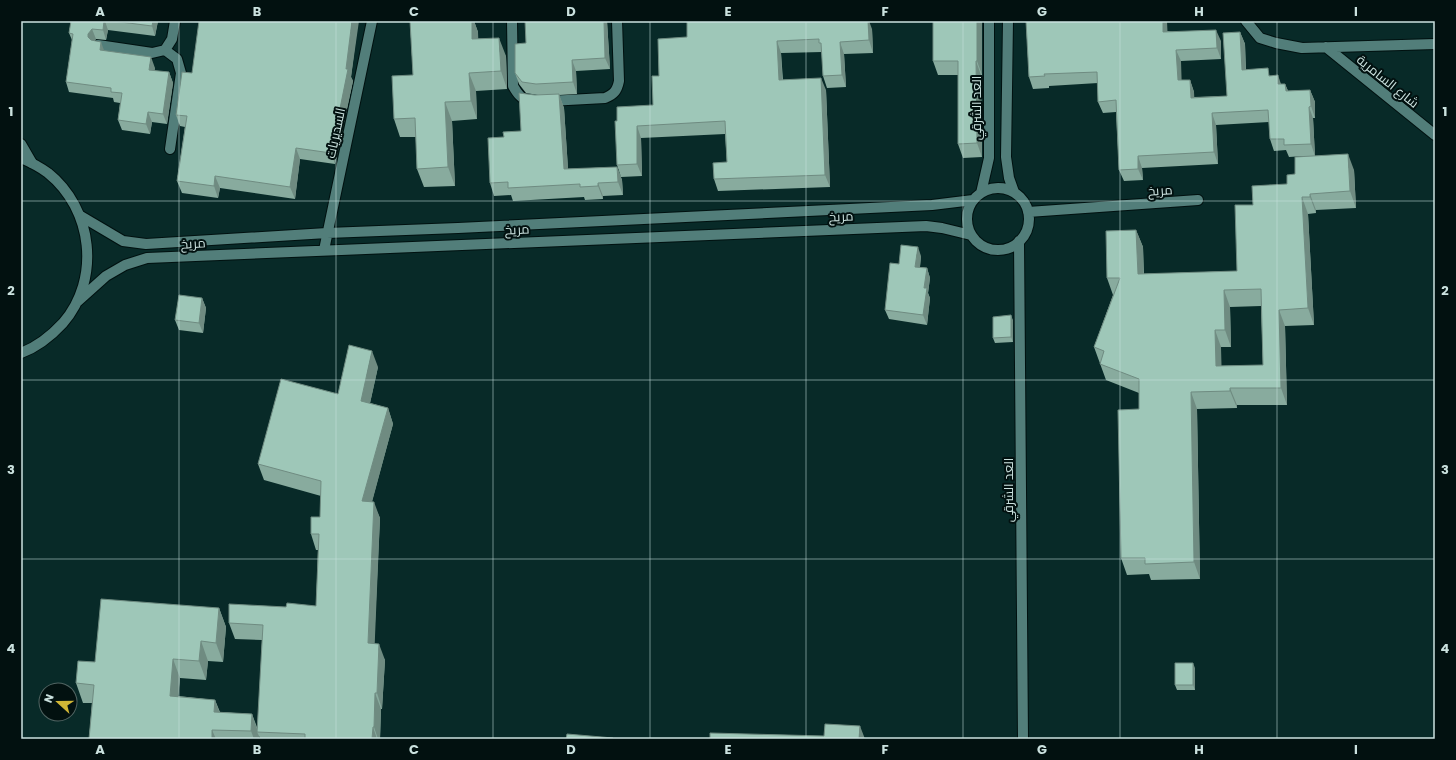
<svg xmlns="http://www.w3.org/2000/svg" width="1456" height="760" font-family="Poppins,Cairo,sans-serif">
<style>
.lines{fill:none;stroke-linecap:round;stroke-linejoin:round}
.minor-casing{stroke:#001110;stroke-width:12}
.tertiary-casing{stroke:#001110;stroke-width:12}
.minor{stroke:#527e7a;stroke-width:10}
.tertiary{stroke:#527e7a;stroke-width:10}
.wall{fill:#88ab9e;fill-rule:evenodd}
.shaded-wall{fill:#6f8b81}
.building{fill:#9ec7b8;stroke:#6f8b81;fill-rule:evenodd}
.grid{fill:none;stroke:#cbe2df;stroke-width:1;stroke-opacity:0.55}
.labels{text-anchor:middle;stroke-width:4;stroke-linejoin:round;paint-order:stroke}
.street-label{font-size:13px;fill:#cbe2df;stroke:#021110}
.neatline{fill:none;stroke:#cbe2df;stroke-width:1.5}
.grid-label{font-size:13px;text-anchor:middle;font-weight:bold;fill:#cbe2df}
</style>
<rect width="100%" height="100%" fill="#082a28"/>
<g class="lines">
<g class="minor-casing">
<path id="minor" d="M512 21 513 86C517 93 521 99 529 101
M1008 21 1006 157 1009 178 1014 192
M1246 21 1260 38 1276 43 1302 48 1435 44
M98 45 152 53 165 50 172 39 175 21
M1326 47 1435 135
M165 50 177 59 181 73 170 149
M549 101 605 98C614 94 617 91 619 81L617 21
M21 158C30 162 40 167 48 173 93 209 101 279 63 323 51 336 37 347 21 353
M967 219a31 31 0 1 1 62 0a31 31 0 1 1-62 0Z
M981 193 989 158V21
M1028 212 1198 200
M79 215 123 241 146 244 327 233 458 228 932 205 973 200
M1019 241 1023 739
M324 250 372 21
M77 302 106 276 125 265 147 258 926 226 942 228 971 235"/>
</g>
<g class="tertiary-casing">
<path id="tertiary" d="M21 144 32 163"/>
</g>
<use href="#minor" class="minor"/>
<use href="#tertiary" class="tertiary"/>
</g>
<path class="wall" d="M71 21H158L155 36 108 30 106 40 96 39 94 41 104 51 155 68 154 71 169 72 173 83 167 124 152 122 150 134 122 130 118 120 120 103 114 102 113 98 69 92 66 82 72 40 69 33Z
M410 21H474L478 32V39L506 56 507 89 476 91 477 119 452 121 455 186 424 187 417 169 416 137H400L394 119 413 75Z
M607 21 610 69 576 71 577 94 559 95 564 108 568 169 617 167 622 180 623 195 603 196V199L585 200 584 197 513 201 511 195 494 196 490 183 504 137 521 131 535 95H538L526 93 519 84 515 73 526 43Z
M982 21V75H981L982 157 963 158 958 144V75H938L933 61Z
M1026 21H1167V31L1221 41V59L1181 61V80H1190L1194 92V97L1227 96 1240 32 1245 44 1246 70 1271 76 1281 84H1285L1288 91 1310 90 1315 102V118H1313L1315 156 1354 170 1356 208 1316 210V213L1308 214 1314 325 1285 326 1287 405H1237V408L1197 409 1200 579 1151 580 1149 574 1127 575 1121 558 1139 409V393L1106 380 1094 347 1113 295 1107 278 1136 230 1143 247 1144 274 1237 271 1253 205 1287 184 1295 174 1305 156 1289 157 1286 150 1274 151 1270 139 1269 122 1216 125 1218 164 1142 168 1143 180 1124 181 1119 170 1116 112 1103 113 1098 102V83L1049 86V88L1033 89 1029 77ZM1261 306 1263 365 1221 366V347H1231L1230 307Z
M357 29 351 77 353 81 335 164 300 159 295 199 220 188 218 198 182 193 177 181 185 127 180 126 176 115 192 73Z
M872 29 873 53 844 54 846 87 827 88 823 76 822 52 781 53 783 80 826 90 830 187 718 191 714 179 727 162 725 134 641 138 642 176 621 177 617 165V121L653 105 659 76 658 39Z
M921 256 920 267 927 268 930 278 928 293 930 298 927 325 889 319 885 310 899 264Z
M202 298 206 308 203 333 179 330 175 320Z
M1011 315 1013 321V342L995 343 993 338Z
M378 367 370 403 388 408 393 424 372 501 380 518 374 644 385 660 382 709H381L380 739H260L259 736V739H89L92 703H83L76 683 95 662 219 608 226 627 223 662 208 661 206 680 180 678 178 696 215 700 220 712 252 714 258 730 262 640 235 639 229 623 286 607 316 606 318 550H316L311 534 320 517 321 496 264 480 258 464 338 394Z
M1195 668V690H1177L1175 685Z"/>
<path class="shaded-wall" d="M104 21H105L108 30 106 40 103 30Z
M153 21H158L155 36 152 26Z
M352 21H359L351 77 353 81 335 164 331 153 346 69Z
M472 21H474L478 32 479 58 472 39Z
M604 21H607L610 69 605 58Z
M868 21H869L872 29 873 53 869 40Z
M977 21H982V75L977 61Z
M1163 21H1167L1168 43 1163 32Z
M92 29 96 39 92 44 88 37V34Z
M1216 30 1221 41V59L1217 48Z
M1240 32 1245 44 1246 82 1242 70Z
M499 38 506 56 507 89 501 71Z
M777 41 781 53 783 92 779 80Z
M101 42 105 53 100 50Z
M840 42 844 54 846 87 842 75Z
M1176 50 1181 61 1182 92 1178 80Z
M151 57 155 68 153 80 149 70Z
M572 60 576 71 577 94 573 82Z
M976 61 981 75 982 157 977 143Z
M169 72 173 83 167 124 163 114Z
M469 73 476 91 477 119 471 101Z
M1278 75 1282 87 1278 84Z
M821 78 826 90 830 187 825 175Z
M1190 80 1194 92 1195 109 1191 98Z
M1285 84 1290 95 1286 91Z
M1310 90 1315 102V118L1311 106Z
M559 94 564 108 569 183 564 169Z
M445 102 452 121 455 186 448 167Z
M1309 107 1313 118 1315 156 1311 144Z
M148 112 152 122 150 134 146 124Z
M1212 113 1216 125 1218 164 1214 152Z
M637 126 641 138 642 176 637 164Z
M296 148 300 159 295 199 290 187Z
M1348 154 1354 170 1356 208 1350 191Z
M1138 156 1142 168 1143 180 1138 169Z
M617 167 622 180 623 195 618 182Z
M215 176 220 188 218 198 214 186Z
M598 183 603 196V199L598 186Z
M1310 194 1316 210V213L1310 197Z
M1302 197 1308 214 1314 325 1308 308Z
M1136 230 1143 247 1144 291 1138 274Z
M918 247 921 256 919 276 915 267Z
M927 268 930 278 928 293 930 298 927 325 923 315 924 288Z
M1224 290 1230 307 1231 347 1225 330Z
M202 298 206 308 203 333 199 323Z
M1279 310 1285 326 1287 405 1281 388Z
M1011 315 1013 321V342L1011 337Z
M1215 330 1221 347 1222 383 1216 366Z
M372 351 378 367 367 417 361 401Z
M1230 388 1237 405V408L1230 391Z
M1191 392 1197 409 1200 579 1194 562Z
M388 408 393 424 368 517 362 501Z
M374 502 380 518 374 660 368 643Z
M219 608 226 627 223 662 216 643Z
M201 641 208 661 206 680 199 661Z
M379 644 385 660 382 709 377 693Z
M173 659 180 678 177 715 170 696Z
M1193 663 1195 668V690L1193 685Z
M375 693 381 709 380 739H378L374 727Z
M215 700 222 719 214 712Z
M252 714 258 732H257L259 736V739H254L251 731Z
M860 726 865 739H859Z
M373 727 377 739H372Z
M212 730 216 739H212Z"/>
<path class="building" d="M71 21H104L103 30 92 29 88 34V37L91 40 101 42 100 50 151 57 149 70 169 72 163 114 148 112 146 124 118 120 122 93 111 92V88L66 82 73 34 69 33Z
M113 21H153L152 26Z
M199 21H352L346 69H348L331 153 296 148 290 187 215 176 214 186 177 181 187 116 176 115 182 72 192 73Z
M410 21H472V39L499 38 501 71 469 73 471 101 445 102 448 167 417 169 415 118 394 119 392 76 413 75Z
M525 21H604L605 58 572 60 573 82 536 84 522 82 515 73V44L526 43Z
M687 21H868L869 40 840 42 842 75 823 76 821 43H819V39L777 41 779 80 821 78 825 175 714 179 713 163 727 162 725 121 637 126V164L617 165 615 121H617V107L653 105 652 76H659L658 39 687 37Z
M933 21H977V61H976L977 143 958 144V61H933Z
M1026 21H1163V32L1216 30 1217 48 1176 50 1178 80H1190L1191 98 1227 96 1223 33 1240 32 1242 70 1268 68 1269 76 1278 75V84H1285L1286 91 1310 90 1311 106 1309 107 1311 144 1284 145V139H1270L1268 110 1212 113 1214 152 1138 156V169L1119 170 1116 100 1098 102 1097 72 1044 74 1045 76 1029 77Z
M519 93 535 95 559 94 564 169 617 167 618 182 598 183V186L580 187V184L508 188V182L490 183 488 138 504 137 503 132 521 131Z
M1348 154 1350 191 1310 194V197H1302L1308 308 1279 310 1281 388H1230V391L1191 392 1194 562 1145 564V558H1121L1118 410 1139 409V379L1100 364 1104 351 1094 347 1120 278H1107L1106 231 1136 230 1138 274 1237 271 1235 205H1253L1252 186 1287 184V175L1295 174V157ZM1261 289 1263 365 1216 366 1215 330H1225L1224 290Z
M901 245 918 247 915 267 927 268 924 288H927L923 315 885 310 890 263 899 264Z
M179 295 202 298 199 323 175 320Z
M1011 315V337L993 338V317Z
M349 345 372 351 361 401 388 408 362 501 374 502 368 643 379 644 377 693H375L374 727H373L372 739H305V734L257 732 263 625 229 623V604L286 607 287 603 316 606 319 534H311V517H320L321 481 258 464 281 379 338 394Z
M101 599 219 608 216 643 201 641 199 661 173 659 170 696 215 700 214 712 252 714 251 731 212 730V739H89L94 685 76 683 78 661 95 662Z
M1175 663H1193V685H1175Z
M825 724 860 726 859 739H710V733L824 736Z
M567 734 613 738V739H566Z"/>
<path class="grid" d="M179 21V739M336 21V739M493 21V739M650 21V739M806 21V739M963 21V739M1120 21V739M1277 21V739M21 201H1435M21 380H1435M21 559H1435"/>
<g class="labels">
<g class="street-label">
<text transform="translate(1388 81) rotate(39)" y="5">شارع السامرية</text>
<text transform="translate(976 108) rotate(-90)" y="5">العد الشرقي</text>
<text transform="translate(335 133) rotate(-78)" y="5">السديريات</text>
<text transform="translate(1160 190) rotate(-4)" y="5">مريخ</text>
<text transform="translate(841 216) rotate(-2)" y="5">مريخ</text>
<text transform="translate(517 229) rotate(-2)" y="5">مريخ</text>
<text transform="translate(193 243) rotate(-3)" y="5">مريخ</text>
<text transform="translate(1008 490) rotate(-90)" y="5">العد الشرقي</text>
</g>
</g>
<rect width="1456" height="760" fill="none" stroke="#021110" stroke-width="44"/>
<g transform="translate(58 702) rotate(291)"><circle r="19" fill="#021110" stroke="#526563"/>
<path d="M0-3L7 15L0 10L-7 15Z" fill="#d1b736"/>
<text y="-6" font-size="11" font-weight="bold" text-anchor="middle" fill="#cbe2df">N</text>
</g>
<rect x="22" y="22" width="1412" height="716" class="neatline"/>
<g class="grid-label">
<text x="100" y="16">A</text>
<text x="257" y="16">B</text>
<text x="414" y="16">C</text>
<text x="571" y="16">D</text>
<text x="728" y="16">E</text>
<text x="885" y="16">F</text>
<text x="1042" y="16">G</text>
<text x="1199" y="16">H</text>
<text x="1356" y="16">I</text>
<text x="11" y="116">1</text>
<text x="1445" y="116">1</text>
<text x="11" y="295">2</text>
<text x="1445" y="295">2</text>
<text x="11" y="474">3</text>
<text x="1445" y="474">3</text>
<text x="11" y="653">4</text>
<text x="1445" y="653">4</text>
<text x="100" y="754">A</text>
<text x="257" y="754">B</text>
<text x="414" y="754">C</text>
<text x="571" y="754">D</text>
<text x="728" y="754">E</text>
<text x="885" y="754">F</text>
<text x="1042" y="754">G</text>
<text x="1199" y="754">H</text>
<text x="1356" y="754">I</text>
</g>
</svg>
